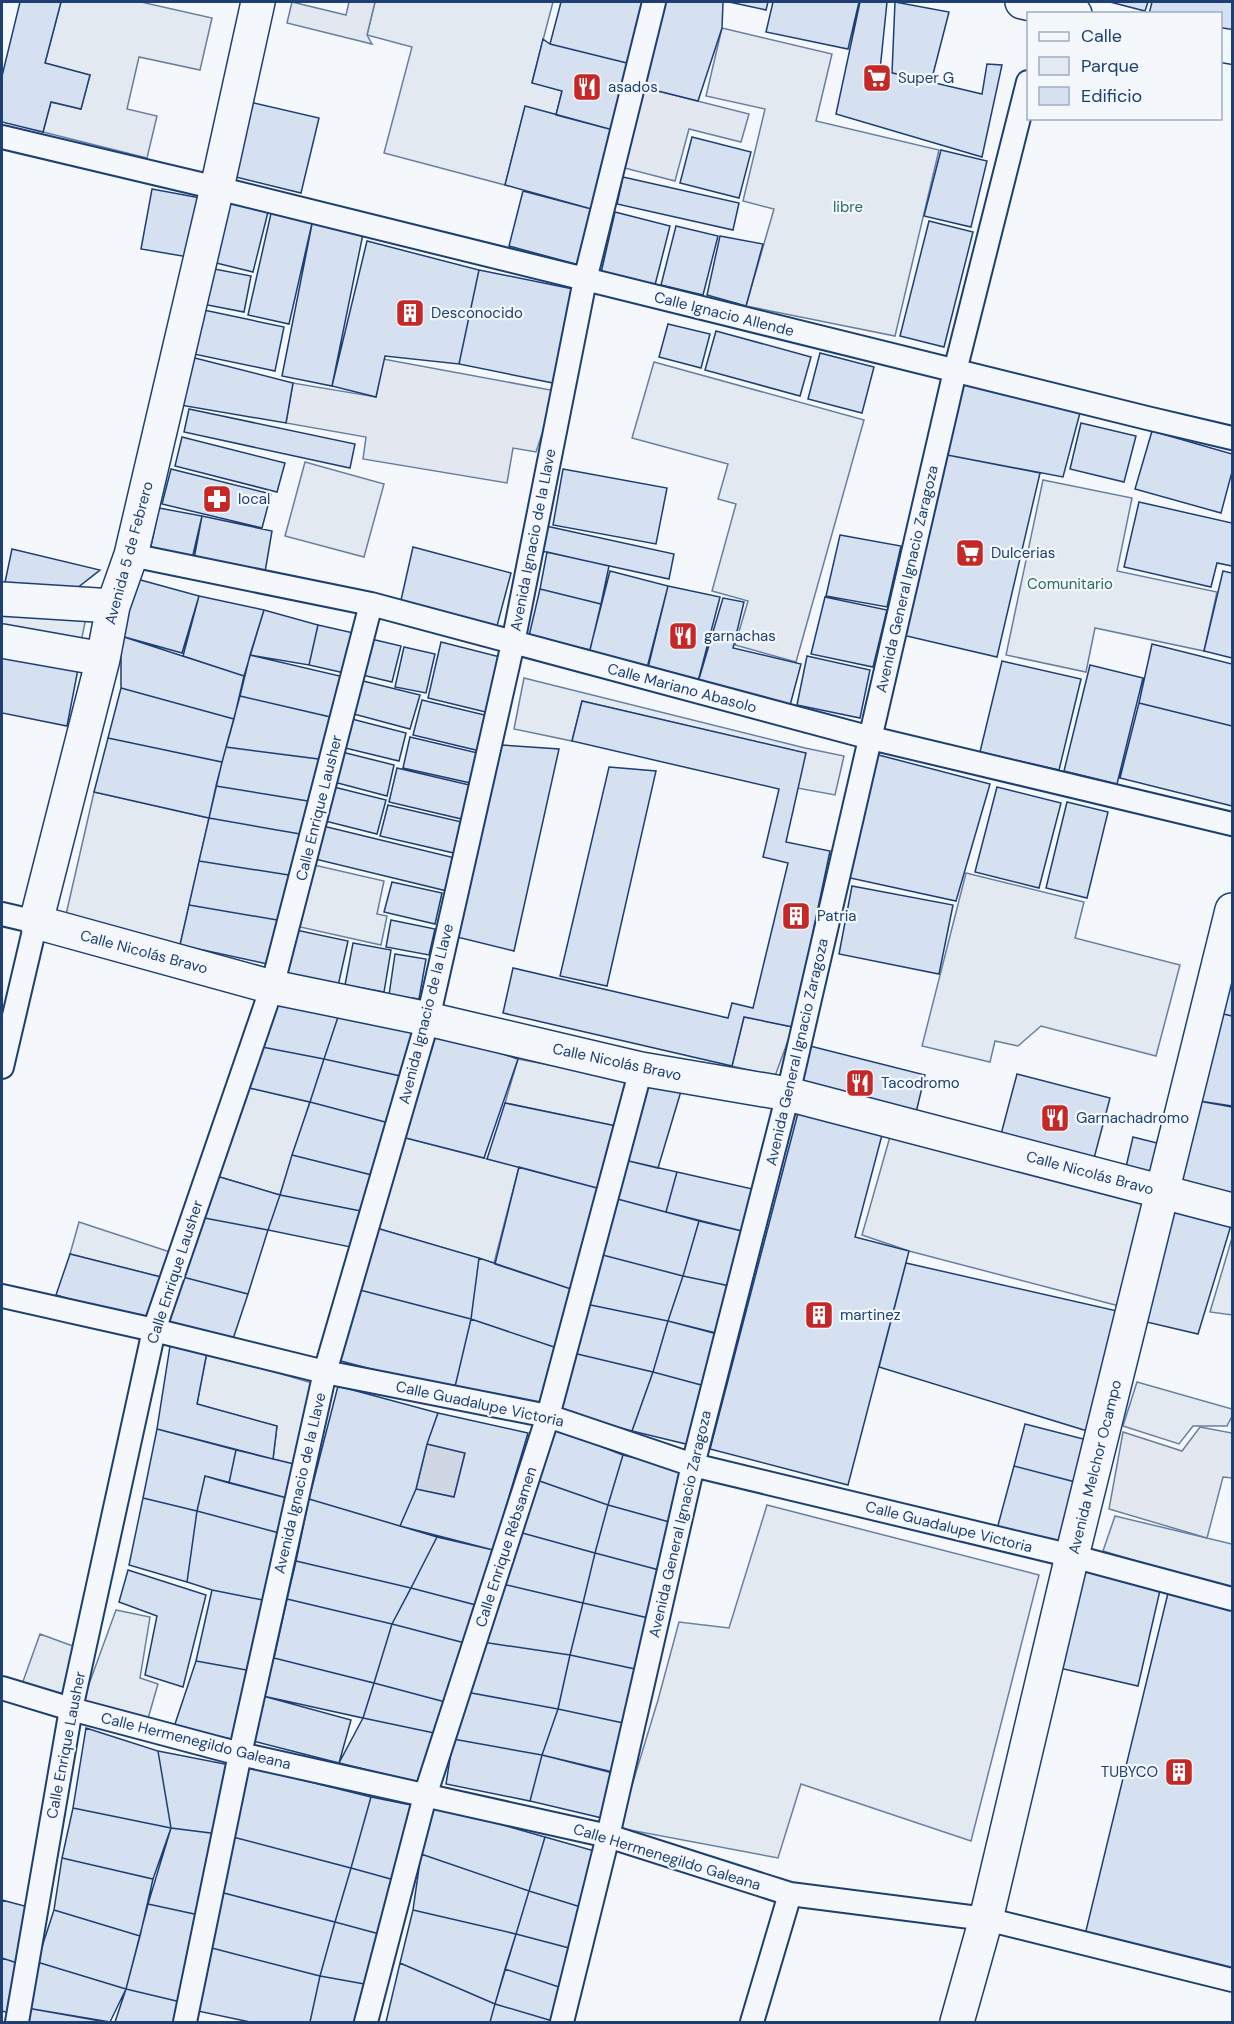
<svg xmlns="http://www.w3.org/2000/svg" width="1234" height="2024" font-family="'DM Sans',sans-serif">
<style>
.green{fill:#e3e9f0;stroke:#687fa3;stroke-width:1.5}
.parking{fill:#e3e8f0;stroke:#687fa3;stroke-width:1.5}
.water{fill:#cfd7e4;stroke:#687fa3;stroke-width:1.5}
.building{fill:#d5e0f0;stroke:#1d3f73;stroke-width:1.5}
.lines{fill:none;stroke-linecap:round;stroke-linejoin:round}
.street-casing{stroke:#1d3f73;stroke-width:26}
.secondary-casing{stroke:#1d3f73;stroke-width:36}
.street{stroke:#f4f7fb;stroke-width:22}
.secondary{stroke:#f4f7fb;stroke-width:33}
.labels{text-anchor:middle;stroke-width:4.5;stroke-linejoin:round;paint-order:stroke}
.poi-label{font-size:15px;fill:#1d3f73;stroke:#f4f7fb;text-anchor:start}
.park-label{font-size:15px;fill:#2c6c60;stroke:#f4f7fb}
.street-label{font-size:15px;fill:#1d3f73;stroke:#f4f7fb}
</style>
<rect width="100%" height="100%" fill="#f4f7fb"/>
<path class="green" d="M61 2H141L212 18 200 70 139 57 127 109 157 116 147 158 43 132 51 102 81 109 90 75 45 63Z
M375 2H553L532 82 562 91 556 115 525 107 505 185 384 153 412 47 367 35Z
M722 28 832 54 816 121 939 150 895 336 746 306 774 209 743 201 765 109 706 96Z
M654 362 864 420 796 662 735 645 748 601 712 591 736 504 718 499 728 464 632 438Z
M305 462 384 484 364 557 285 536Z
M1043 480 1132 498 1117 571 1217 592 1204 651 1095 628 1086 672 1006 655Z
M2 604 88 608 80 647 2 634Z
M524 678 805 748 844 756 835 795 797 788 805 753 582 701 572 741 514 729Z
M94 792 209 818 180 945 65 919Z
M314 865 384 881 377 914 387 916 381 945 300 927Z
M966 873 1084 902 1075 938 1180 965 1156 1056 1041 1026 1018 1046 995 1041 990 1062 922 1046Z
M744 1017 793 1027 775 1076 732 1066Z
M518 1059 633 1081 621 1127 505 1103Z
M245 1087 310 1102 280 1195 213 1175Z
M893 1126 1153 1198 1123 1307 909 1251 862 1235Z
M402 1137 519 1167 494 1263 373 1227Z
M79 1222 173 1253 165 1278 70 1254Z
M1232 1238V1315L1210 1312Z
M207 1352 312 1383 298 1465 273 1459 277 1426 197 1404Z
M1137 1382 1232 1409V1416L1227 1426H1193L1179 1444 1123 1426Z
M767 1505 1039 1575 971 1841 801 1784 778 1858 619 1828 658 1700 679 1622 729 1628Z
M1115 1516 1232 1544V1590L1103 1551Z
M116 1610 150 1617 140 1678 158 1684 147 1722 81 1706Z
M40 1634 81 1649 70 1702 21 1687Z"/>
<path class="parking" d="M292 2 346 15 349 2H375L367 35 372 44 287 23Z
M638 86 749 114 741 142 689 129 675 181 617 166Z
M383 359 556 391 536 452 513 448 507 483 363 459 366 437 286 423 293 383 376 397Z
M1200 1427 1232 1433V1478L1223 1477 1207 1538 1109 1509 1123 1432 1182 1451Z"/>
<path class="water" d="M427 1444 465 1453 454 1497 416 1489Z"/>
<path class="building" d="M20 2H61L45 63 90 75 81 109 51 102 43 132 2 122V76Z
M561 2H647L631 64 550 44Z
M659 2H723L722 28 698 101 638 86Z
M729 2H768L766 10Z
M773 2H859L848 49 766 32Z
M860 2H887L880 70 982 94 987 64 1002 65 982 157 836 114Z
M895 2 949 12 931 82 892 73Z
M1110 2H1148L1145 11Z
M1152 2H1232V37L1220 34V14H1149Z
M543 39 550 44 631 64 617 131 556 115 562 91 532 83Z
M250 102 319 118 301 193 232 176Z
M525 106 617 131 595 210 505 185Z
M692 137 751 152 739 198 680 183Z
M941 150 987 161 971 227 924 216Z
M623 177 739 203 733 230 617 204Z
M152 189 206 199 194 258 141 249Z
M523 191 595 210 579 265 509 246Z
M220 196 269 208 253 272 204 260Z
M272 209 313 219 289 324 248 315Z
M615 212 670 226 655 285 601 273Z
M313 219 364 229 332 386 282 376Z
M929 221 973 232 944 347 900 336Z
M676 226 718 236 703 295 661 285Z
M720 236 763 244 746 306 707 295Z
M367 241 479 270 459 364 385 356 376 397 332 386Z
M204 267 251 276 244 312 197 303Z
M479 270 578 290 558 384 459 364Z
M199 309 284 327 275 371 189 353Z
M668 324 710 334 701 368 659 357Z
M716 331 811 357 800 396 705 370Z
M820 353 874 367 862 413 808 399Z
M191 357 293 383 286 423 180 405Z
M958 383 1081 409 1063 477 942 454Z
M189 409 355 444 350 468 184 432Z
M1081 423 1136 436 1124 482 1070 469Z
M1152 431 1232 454V472L1221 513 1135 489Z
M182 437 285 463 277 492 175 466Z
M942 454 1040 473 997 657 898 634Z
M171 469 271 494 262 528 162 504Z
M563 469 667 488 656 544 553 525Z
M1139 502 1232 523V566L1217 563 1211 587 1124 567Z
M159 508 202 516 192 559 150 551Z
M202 516 272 531 264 578 193 564Z
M546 526 674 554 669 579 541 551Z
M840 535 901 546 887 607 826 596Z
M413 547 511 573 497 626 399 609Z
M12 549 100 570 72 592 4 587Z
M547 552 609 566 601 604 540 589Z
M610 571 668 586 645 676 587 661Z
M1223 571 1232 573V658L1204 651Z
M137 579 199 596 182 653 121 636Z
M668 586 720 597 696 689 646 676Z
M540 589 601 604 590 650 529 636Z
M199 596 264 610 244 676 183 656Z
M825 597 887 610 873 667 811 654Z
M723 598 744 602 733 648 801 664 788 713 696 689Z
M264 610 318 625 309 665 250 655Z
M318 625 358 634 349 674 309 665Z
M121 636 244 676 234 719 121 688Z
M367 638 401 646 392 682 358 674Z
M441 642 508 659 494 714 428 698Z
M1152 644 1232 664V726L1139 703Z
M404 647 435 654 426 693 395 687Z
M2 649 79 664 67 726 2 713Z
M250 655 344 677 335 718 240 696Z
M807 656 870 670 860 718 797 705Z
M1002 661 1081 679 1059 770 980 752Z
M1090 665 1143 678 1117 784 1064 771Z
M359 680 420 695 410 729 350 713Z
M121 688 234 719 222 762 108 738Z
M240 696 335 718 326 760 226 747Z
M422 700 493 717 484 752 413 735Z
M582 701 806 753 786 842 830 851 793 1027 744 1017 732 1066 503 1013 513 968 728 1018 732 1003 753 1008 788 863 763 857 779 789 572 741Z
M1139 703 1232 726V806L1120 778Z
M348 718 406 733 399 761 341 747Z
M410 737 482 754 475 784 403 768Z
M108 738 222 762 209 818 94 792Z
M501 745 559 749 514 951 457 937Z
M226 747 326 760 314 802 216 786Z
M338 751 394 765 387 796 330 781Z
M871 753 990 784 956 901 841 876Z
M609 767 656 771 607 986 560 976Z
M397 768 478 787 470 821 389 802Z
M216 786 314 802 306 835 209 818Z
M330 786 386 800 377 834 321 820Z
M997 787 1061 803 1039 888 975 872Z
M1067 802 1108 812 1087 898 1046 888Z
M388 805 466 823 458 854 380 836Z
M209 818 306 835 295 876 199 861Z
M323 826 455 858 447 891 315 859Z
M199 861 295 876 283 921 189 905Z
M392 882 442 893 435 924 384 912Z
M852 886 953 905 939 974 839 954Z
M189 905 283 921 272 965 180 945Z
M391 920 435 929 429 955 386 947Z
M296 930 348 941 338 986 285 975Z
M353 943 391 950 384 992 345 985Z
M1232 947V1016L1219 1013Z
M395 954 426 959 419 999 389 995Z
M274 997 341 1008 324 1059 257 1046Z
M341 1008 423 1023 405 1077 324 1059Z
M1219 1013 1232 1016V1106L1193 1100Z
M432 1031 518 1059 484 1158 402 1137Z
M806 1045 925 1075 914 1121 794 1091Z
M257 1046 324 1059 310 1102 245 1087Z
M324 1059 405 1077 389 1123 310 1102Z
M643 1074 684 1081 658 1168 620 1159Z
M1017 1074 1110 1098 1093 1162 1000 1138Z
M1193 1100 1232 1107V1203L1170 1189Z
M310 1102 389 1123 376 1176 292 1155Z
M505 1103 621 1127 601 1189 487 1159Z
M798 1113 882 1135 855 1237 909 1251 848 1485 710 1449Z
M1133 1137 1165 1145 1158 1175 1126 1167Z
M292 1155 376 1176 366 1212 280 1195Z
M620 1159 677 1172 666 1212 610 1197Z
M519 1167 601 1189 574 1290 495 1264Z
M677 1172 757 1190 746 1232 666 1212Z
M213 1175 280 1195 268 1230 199 1217Z
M280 1195 366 1212 355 1248 268 1230Z
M610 1197 699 1221 683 1276 595 1253Z
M1168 1198 1232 1222 1198 1334 1138 1320Z
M199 1217 268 1230 248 1294 179 1276Z
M699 1221 746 1232 730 1286 683 1276Z
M373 1227 479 1258 471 1319 356 1289Z
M595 1253 683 1276 668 1321 581 1303Z
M70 1254 165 1278 149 1323 56 1295Z
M479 1258 574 1290 560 1349 471 1319Z
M906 1263 1126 1313 1097 1434 879 1367Z
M179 1276 248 1294 231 1345 162 1323Z
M683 1276 730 1286 716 1333 668 1321Z
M356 1289 471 1319 454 1391 337 1360Z
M581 1303 668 1321 653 1372 569 1352Z
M471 1319 560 1349 543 1409 454 1391Z
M668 1321 721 1335 705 1386 653 1372Z
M170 1346 207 1352 197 1404 277 1426 273 1459 157 1429Z
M569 1352 653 1372 632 1431 554 1410Z
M653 1372 705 1386 690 1445 632 1431Z
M338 1386 438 1413 427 1444 416 1489 400 1526 309 1499Z
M438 1413 528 1433 493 1550 400 1526 416 1489 454 1497 465 1453 427 1444Z
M1025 1424 1095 1442 1083 1484 1014 1466Z
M549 1426 623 1455 608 1505 531 1478Z
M157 1429 236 1450 229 1483 205 1476 197 1511 143 1498Z
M236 1450 298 1465 291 1499 229 1483Z
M623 1455 685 1470 673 1523 608 1505Z
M1014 1466 1083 1484 1068 1548 997 1529Z
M205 1476 291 1499 283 1534 197 1511Z
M531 1478 608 1505 595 1553 515 1531Z
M143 1498 197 1511 187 1582 129 1565Z
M309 1499 437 1537 411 1588 296 1561Z
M608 1505 673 1523 663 1571 595 1553Z
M197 1511 283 1534 268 1601 212 1590 187 1582Z
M515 1531 595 1553 583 1603 498 1583Z
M437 1537 493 1550 476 1605 411 1588Z
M595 1553 663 1571 653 1619 583 1603Z
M296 1561 411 1588 392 1624 287 1599Z
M1078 1567 1161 1586 1138 1686 1055 1667Z
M128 1570 206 1595 183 1687 145 1675 157 1616 119 1602Z
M498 1583 583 1603 570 1655 482 1642Z
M411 1588 476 1605 465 1643 392 1624Z
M1169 1589 1232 1604V1974L1084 1939Z
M212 1590 268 1601 252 1671 196 1661Z
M287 1599 392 1624 374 1683 274 1658Z
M583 1603 653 1619 640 1670 570 1655Z
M392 1624 465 1643 449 1703 374 1683Z
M482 1642 570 1655 558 1709 466 1692Z
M570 1655 640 1670 628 1724 558 1709Z
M274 1658 374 1683 363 1718 263 1696Z
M196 1661 252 1671 236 1740 174 1727Z
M374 1683 449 1703 439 1734 363 1718Z
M466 1692 558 1709 542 1755 453 1739Z
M263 1696 351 1720 339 1763 253 1741Z
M558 1709 628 1724 617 1773 542 1755Z
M363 1718 439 1734 418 1782 339 1763Z
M86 1728 158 1751 171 1828 73 1808Z
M453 1739 542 1755 530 1801 446 1784Z
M158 1751 230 1765 218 1834 171 1828Z
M542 1755 613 1773 602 1818 530 1801Z
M246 1766 371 1797 351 1868 233 1837Z
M371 1797 416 1806 398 1881 351 1868Z
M432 1805 545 1837 529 1891 421 1854Z
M73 1808 171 1828 153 1879 62 1858Z
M171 1828 218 1834 199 1915 148 1904Z
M233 1837 351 1868 335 1922 220 1892Z
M545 1837 598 1852 584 1908 529 1891Z
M421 1854 529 1891 516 1934 413 1910Z
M62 1858 153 1879 140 1936 54 1910Z
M351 1868 398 1881 383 1935 335 1922Z
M529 1891 584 1908 573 1949 516 1934Z
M220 1892 335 1922 320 1976 208 1947Z
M2 1900 32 1908 20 1964 2 1958Z
M148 1904 199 1915 185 2003 126 1989Z
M54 1910 140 1936 126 1989 37 1962Z
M413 1910 516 1934 495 2004 400 1963Z
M335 1922 383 1935 370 1985 320 1976Z
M516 1934 573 1949 565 1989 505 1969Z
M208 1947 320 1976 310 2022H250L193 2010Z
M2 1958 20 1964 12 2014 2 2011Z
M37 1962 126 1989 110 2022 27 2008Z
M400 1963 495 2004 490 2022H386Z
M505 1969 565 1989 556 2022 495 2004Z
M320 1976 370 1985 360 2022H310Z
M126 1989 185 2003 181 2022H115Z
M495 2004 556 2022H490Z
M27 2008 106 2022H25Z"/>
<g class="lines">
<g class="street-casing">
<path id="street" d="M2 137 217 188 1147 418 1232 438
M131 555 371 604 871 738 1232 824
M2 914 36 922 2 1067
M2 1296 154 1330 325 1372 548 1416 693 1465 1072 1556 1232 1599
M2 1688 71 1709 240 1754 608 1836 790 1894 986 1919 1232 1980
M17 2022 71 1709 154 1330 272 987 371 604
M185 2022 240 1754 325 1372 428 1019 513 643 585 280 654 2
M366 2022 425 1796 548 1416 641 1069
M562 2022 608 1836 693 1465 788 1094 955 371 1028 82
M752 2022 790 1894"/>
</g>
<g class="secondary-casing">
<path id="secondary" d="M258 2 217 188 131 555 113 606 103 659 36 922 272 987 428 1019 641 1069 788 1094 1232 1210
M1022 2 1075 14
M1220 45 1232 47
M2 599 113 606
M2 641 103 659
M957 2022 986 1919 1072 1556 1232 910"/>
</g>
<use href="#street" class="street"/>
<use href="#secondary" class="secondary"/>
</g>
<defs>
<g id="supermarket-square" transform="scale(1.5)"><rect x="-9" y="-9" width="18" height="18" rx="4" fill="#c62828" stroke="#f4f7fb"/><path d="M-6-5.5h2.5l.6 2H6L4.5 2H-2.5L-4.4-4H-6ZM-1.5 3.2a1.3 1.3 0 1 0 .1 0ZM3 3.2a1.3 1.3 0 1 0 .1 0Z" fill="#fff"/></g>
<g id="restaurant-square" transform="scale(1.5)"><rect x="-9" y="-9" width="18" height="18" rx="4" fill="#c62828" stroke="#f4f7fb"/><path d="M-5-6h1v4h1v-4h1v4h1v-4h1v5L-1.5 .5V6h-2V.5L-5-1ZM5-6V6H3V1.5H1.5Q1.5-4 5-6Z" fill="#fff"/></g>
<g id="building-square" transform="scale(1.5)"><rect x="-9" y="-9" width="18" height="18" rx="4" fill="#c62828" stroke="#f4f7fb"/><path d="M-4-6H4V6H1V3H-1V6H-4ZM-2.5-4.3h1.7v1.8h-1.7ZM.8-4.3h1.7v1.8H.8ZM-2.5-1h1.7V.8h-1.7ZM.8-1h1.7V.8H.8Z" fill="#fff"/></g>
<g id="pharmacy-square" transform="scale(1.5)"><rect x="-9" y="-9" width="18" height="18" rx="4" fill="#c62828" stroke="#f4f7fb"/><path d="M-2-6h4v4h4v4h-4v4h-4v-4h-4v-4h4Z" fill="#fff"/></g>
</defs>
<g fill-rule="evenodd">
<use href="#supermarket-square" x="877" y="78"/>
<use href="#restaurant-square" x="587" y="87"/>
<use href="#building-square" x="410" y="313"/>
<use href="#pharmacy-square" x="217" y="499"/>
<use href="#supermarket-square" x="970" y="553"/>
<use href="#restaurant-square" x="683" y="636"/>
<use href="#building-square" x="796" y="916"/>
<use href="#restaurant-square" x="860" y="1083"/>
<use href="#restaurant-square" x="1055" y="1118"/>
<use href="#building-square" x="819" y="1315"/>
<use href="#building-square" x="1179" y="1772"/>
</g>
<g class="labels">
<g class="poi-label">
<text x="898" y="83">Super G</text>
<text x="608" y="92">asados</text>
<text x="431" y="318">Desconocido</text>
<text x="238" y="504">local</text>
<text x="991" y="558">Dulcerias</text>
<text x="704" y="641">garnachas</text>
<text x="817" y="921">Patria</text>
<text x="881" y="1088">Tacodromo</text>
<text x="1076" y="1123">Garnachadromo</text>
<text x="840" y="1320">martinez</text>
<text x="1158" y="1777" text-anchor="end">TUBYCO</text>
</g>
<g class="park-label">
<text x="848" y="212">libre</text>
<text x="1070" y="589">Comunitario</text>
</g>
<g class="street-label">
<text transform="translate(724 314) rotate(14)" y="5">Calle Ignacio Allende</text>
<text transform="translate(533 540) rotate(-79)" y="5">Avenida Ignacio de la Llave</text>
<text transform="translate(129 553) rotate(-75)" y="5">Avenida 5 de Febrero</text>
<text transform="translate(907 579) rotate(-77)" y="5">Avenida General Ignacio Zaragoza</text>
<text transform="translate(682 688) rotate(15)" y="5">Calle Mariano Abasolo</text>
<text transform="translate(319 808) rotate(-76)" y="5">Calle Enrique Lausher</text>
<text transform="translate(144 952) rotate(15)" y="5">Calle Nicolás Bravo</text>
<text transform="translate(426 1014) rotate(-76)" y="5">Avenida Ignacio de la Llave</text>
<text transform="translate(797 1052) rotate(-77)" y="5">Avenida General Ignacio Zaragoza</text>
<text transform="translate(617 1062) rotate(12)" y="5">Calle Nicolás Bravo</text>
<text transform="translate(1090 1173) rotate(15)" y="5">Calle Nicolás Bravo</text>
<text transform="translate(175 1272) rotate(-72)" y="5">Calle Enrique Lausher</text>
<text transform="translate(480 1404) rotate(12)" y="5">Calle Guadalupe Victoria</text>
<text transform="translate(1095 1467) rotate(-76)" y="5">Avenida Melchor Ocampo</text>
<text transform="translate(300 1483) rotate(-77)" y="5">Avenida Ignacio de la Llave</text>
<text transform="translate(680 1524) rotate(-77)" y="5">Avenida General Ignacio Zaragoza</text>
<text transform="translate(949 1527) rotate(14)" y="5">Calle Guadalupe Victoria</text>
<text transform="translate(506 1547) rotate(-72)" y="5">Calle Enrique Rébsamen</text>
<text transform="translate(196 1741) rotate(14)" y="5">Calle Hermenegildo Galeana</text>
<text transform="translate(66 1745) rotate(-79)" y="5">Calle Enrique Lausher</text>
<text transform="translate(667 1857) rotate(17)" y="5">Calle Hermenegildo Galeana</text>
</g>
</g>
<rect width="1234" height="2024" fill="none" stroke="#1d3f73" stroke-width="6"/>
<rect x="1027" y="12" width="195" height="108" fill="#f4f7fb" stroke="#9eadc5" stroke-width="1.5"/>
<rect x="1039" y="32" width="30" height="9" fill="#f4f7fb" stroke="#9eadc5" stroke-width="1.5"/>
<text x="1081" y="42" font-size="18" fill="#1d3f73">Calle</text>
<rect x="1039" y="57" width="30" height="18" fill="#e3e9f0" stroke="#9eadc5" stroke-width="1.5"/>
<text x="1081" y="72" font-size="18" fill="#1d3f73">Parque</text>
<rect x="1039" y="87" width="30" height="18" fill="#d5e0f0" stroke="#9eadc5" stroke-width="1.5"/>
<text x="1081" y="102" font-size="18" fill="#1d3f73">Edificio</text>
</svg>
